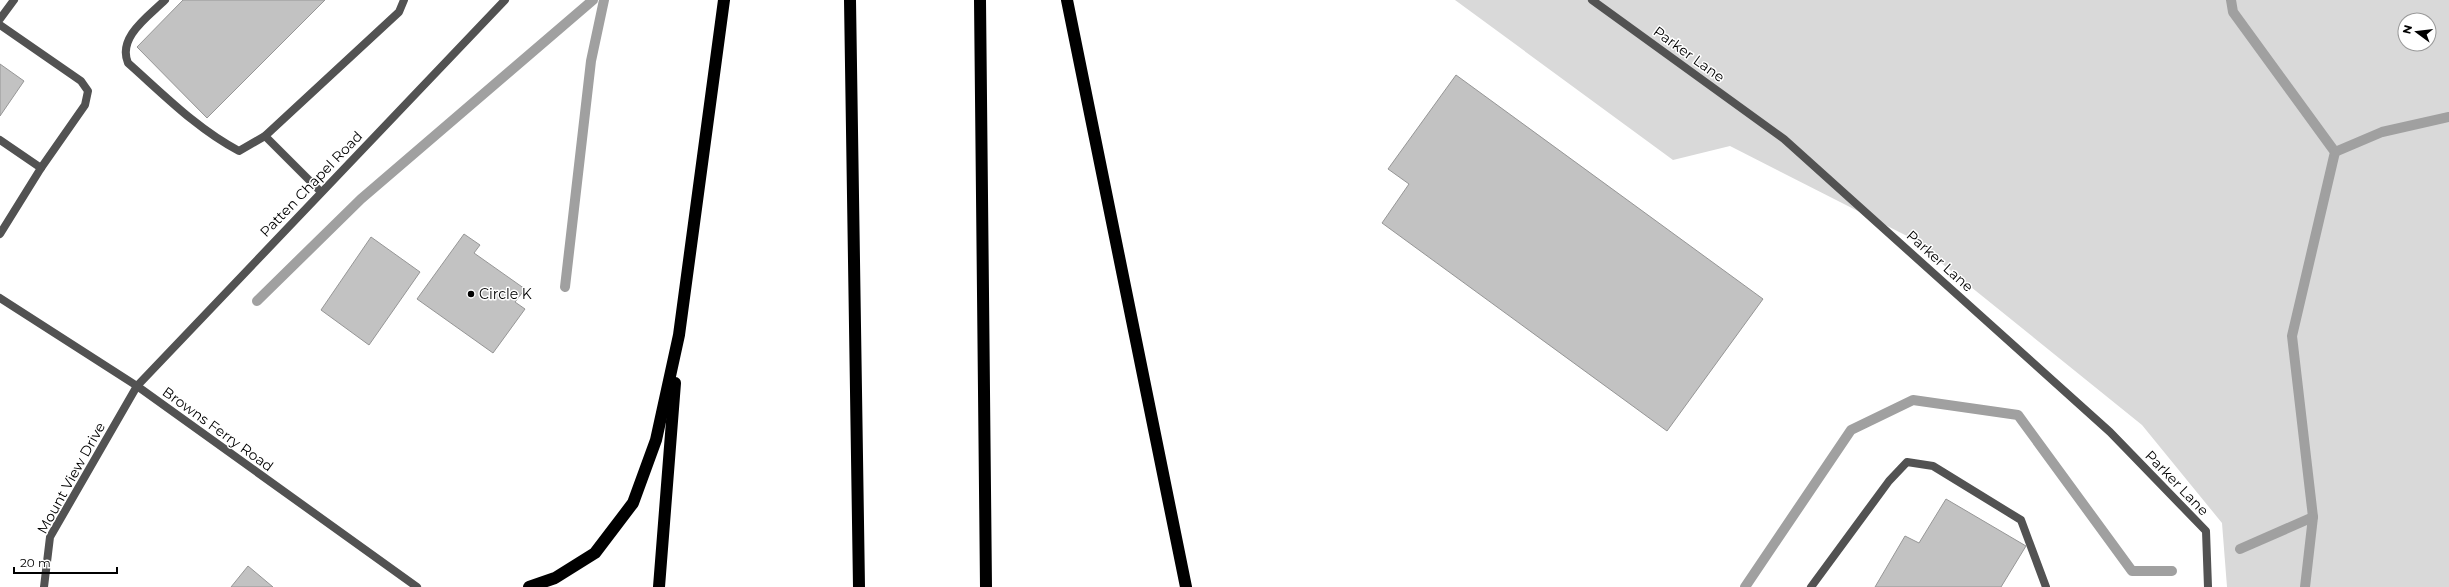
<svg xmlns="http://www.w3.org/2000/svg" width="2449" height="587" font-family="Montserrat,sans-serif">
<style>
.green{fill:#d9d9d9;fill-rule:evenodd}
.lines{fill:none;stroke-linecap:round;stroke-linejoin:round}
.stream{stroke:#a0a0a0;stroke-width:10}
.building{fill:#c2c2c2;stroke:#969696}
.service{stroke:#525252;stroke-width:8}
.minor{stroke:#525252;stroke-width:8}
.tertiary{stroke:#525252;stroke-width:8}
.motorway{stroke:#000;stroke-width:12}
.poi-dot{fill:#000;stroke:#fff;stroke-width:1.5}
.labels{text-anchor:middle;stroke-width:3;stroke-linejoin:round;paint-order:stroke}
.street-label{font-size:14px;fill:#000;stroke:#fff}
.poi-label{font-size:14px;fill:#000;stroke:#fff;text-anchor:start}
</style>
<rect width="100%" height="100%" fill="#fff"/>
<path class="green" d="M 1455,0 L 2449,0 L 2449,587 L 2227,587 L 2222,523 L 2142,425 L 1909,237 L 1730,146 L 1673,160 ZM 2405,20 L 2429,20 L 2429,44 L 2405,44 Z"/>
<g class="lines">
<g class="stream">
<path d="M 2231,0 L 2233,12 L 2335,152 L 2292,336 L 2313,517 L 2305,587"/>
<path d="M 2335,152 L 2382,132 L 2449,117"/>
<path d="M 565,287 L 591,61 L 604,0"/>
<path d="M 257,301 L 361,199 L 593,0"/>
<path d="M 2240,549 L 2313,517"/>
<path d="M 1745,587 L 1851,430 L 1913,400 L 2018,415 L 2132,571 L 2172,571"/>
</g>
</g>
<g class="building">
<path d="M 183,0 L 325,0 L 207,118 L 137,47 Z"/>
<path d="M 0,64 L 24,81 L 0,116 Z"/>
<path d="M 1456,75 L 1763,299 L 1667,431 L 1382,223 L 1409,184 L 1388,169 Z"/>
<path d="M 464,234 L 480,245 L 474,253 L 525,289 L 515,302 L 525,309 L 493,353 L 417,299 Z"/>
<path d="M 371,237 L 420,272 L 369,345 L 321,310 Z"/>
<path d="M 1946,499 L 2026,546 L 2001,587 L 1875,587 L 1905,536 L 1919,543 Z"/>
<path d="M 248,566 L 273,587 L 231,587 Z"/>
</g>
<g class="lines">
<g class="service">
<path d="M 165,0 C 149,16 117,37 128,63 C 163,94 197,129 239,151 L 265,136 L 399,12 L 404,0"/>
<path d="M 0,19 L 14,0"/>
<path d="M 0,25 L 81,81 L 88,91 L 85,105 L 41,168"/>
<path d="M 265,136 L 321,192"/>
<path d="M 0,140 L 41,168 L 0,234"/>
<path d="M 1811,587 L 1889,481 L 1907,462 L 1933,466 L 2021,520 L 2046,587"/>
</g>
<g class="minor">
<path d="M 1592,0 L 1784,139 L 2110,432 L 2206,531 L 2208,587"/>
<path d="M 44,587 L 50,537 L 137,386 L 505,0"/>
</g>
<path class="tertiary" d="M 0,298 L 137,386 L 417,587"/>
<g class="motorway">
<path d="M 850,0 L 859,587"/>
<path d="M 980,0 L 986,587"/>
<path d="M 1067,0 L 1186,587"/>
<path d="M 529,587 L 555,578 L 595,553 L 633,503 L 656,440 L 679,335 L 724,0"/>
<path d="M 659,587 L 675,383"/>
</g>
</g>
<circle class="poi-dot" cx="471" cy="294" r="4"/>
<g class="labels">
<g class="street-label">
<text transform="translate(1689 54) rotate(36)" y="5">Parker Lane</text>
<text transform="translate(311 184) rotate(-46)" y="5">Patten Chapel Road</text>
<text transform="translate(1940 261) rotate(42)" y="5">Parker Lane</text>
<text transform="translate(218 429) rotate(36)" y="5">Browns Ferry Road</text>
<text transform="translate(71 478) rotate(-61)" y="5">Mount View Drive</text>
<text transform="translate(2177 483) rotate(46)" y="5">Parker Lane</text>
</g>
<g class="poi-label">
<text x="479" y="299">Circle K</text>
</g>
</g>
<g transform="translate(2417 32) rotate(285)"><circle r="19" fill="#ffffff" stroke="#999999"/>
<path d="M0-3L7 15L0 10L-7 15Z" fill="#000000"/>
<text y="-6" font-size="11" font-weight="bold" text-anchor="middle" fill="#000000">N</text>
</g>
<path d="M14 567v6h103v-6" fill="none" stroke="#000000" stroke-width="2"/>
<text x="20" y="567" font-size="12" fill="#000000" stroke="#ffffff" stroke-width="3" paint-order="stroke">20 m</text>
</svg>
